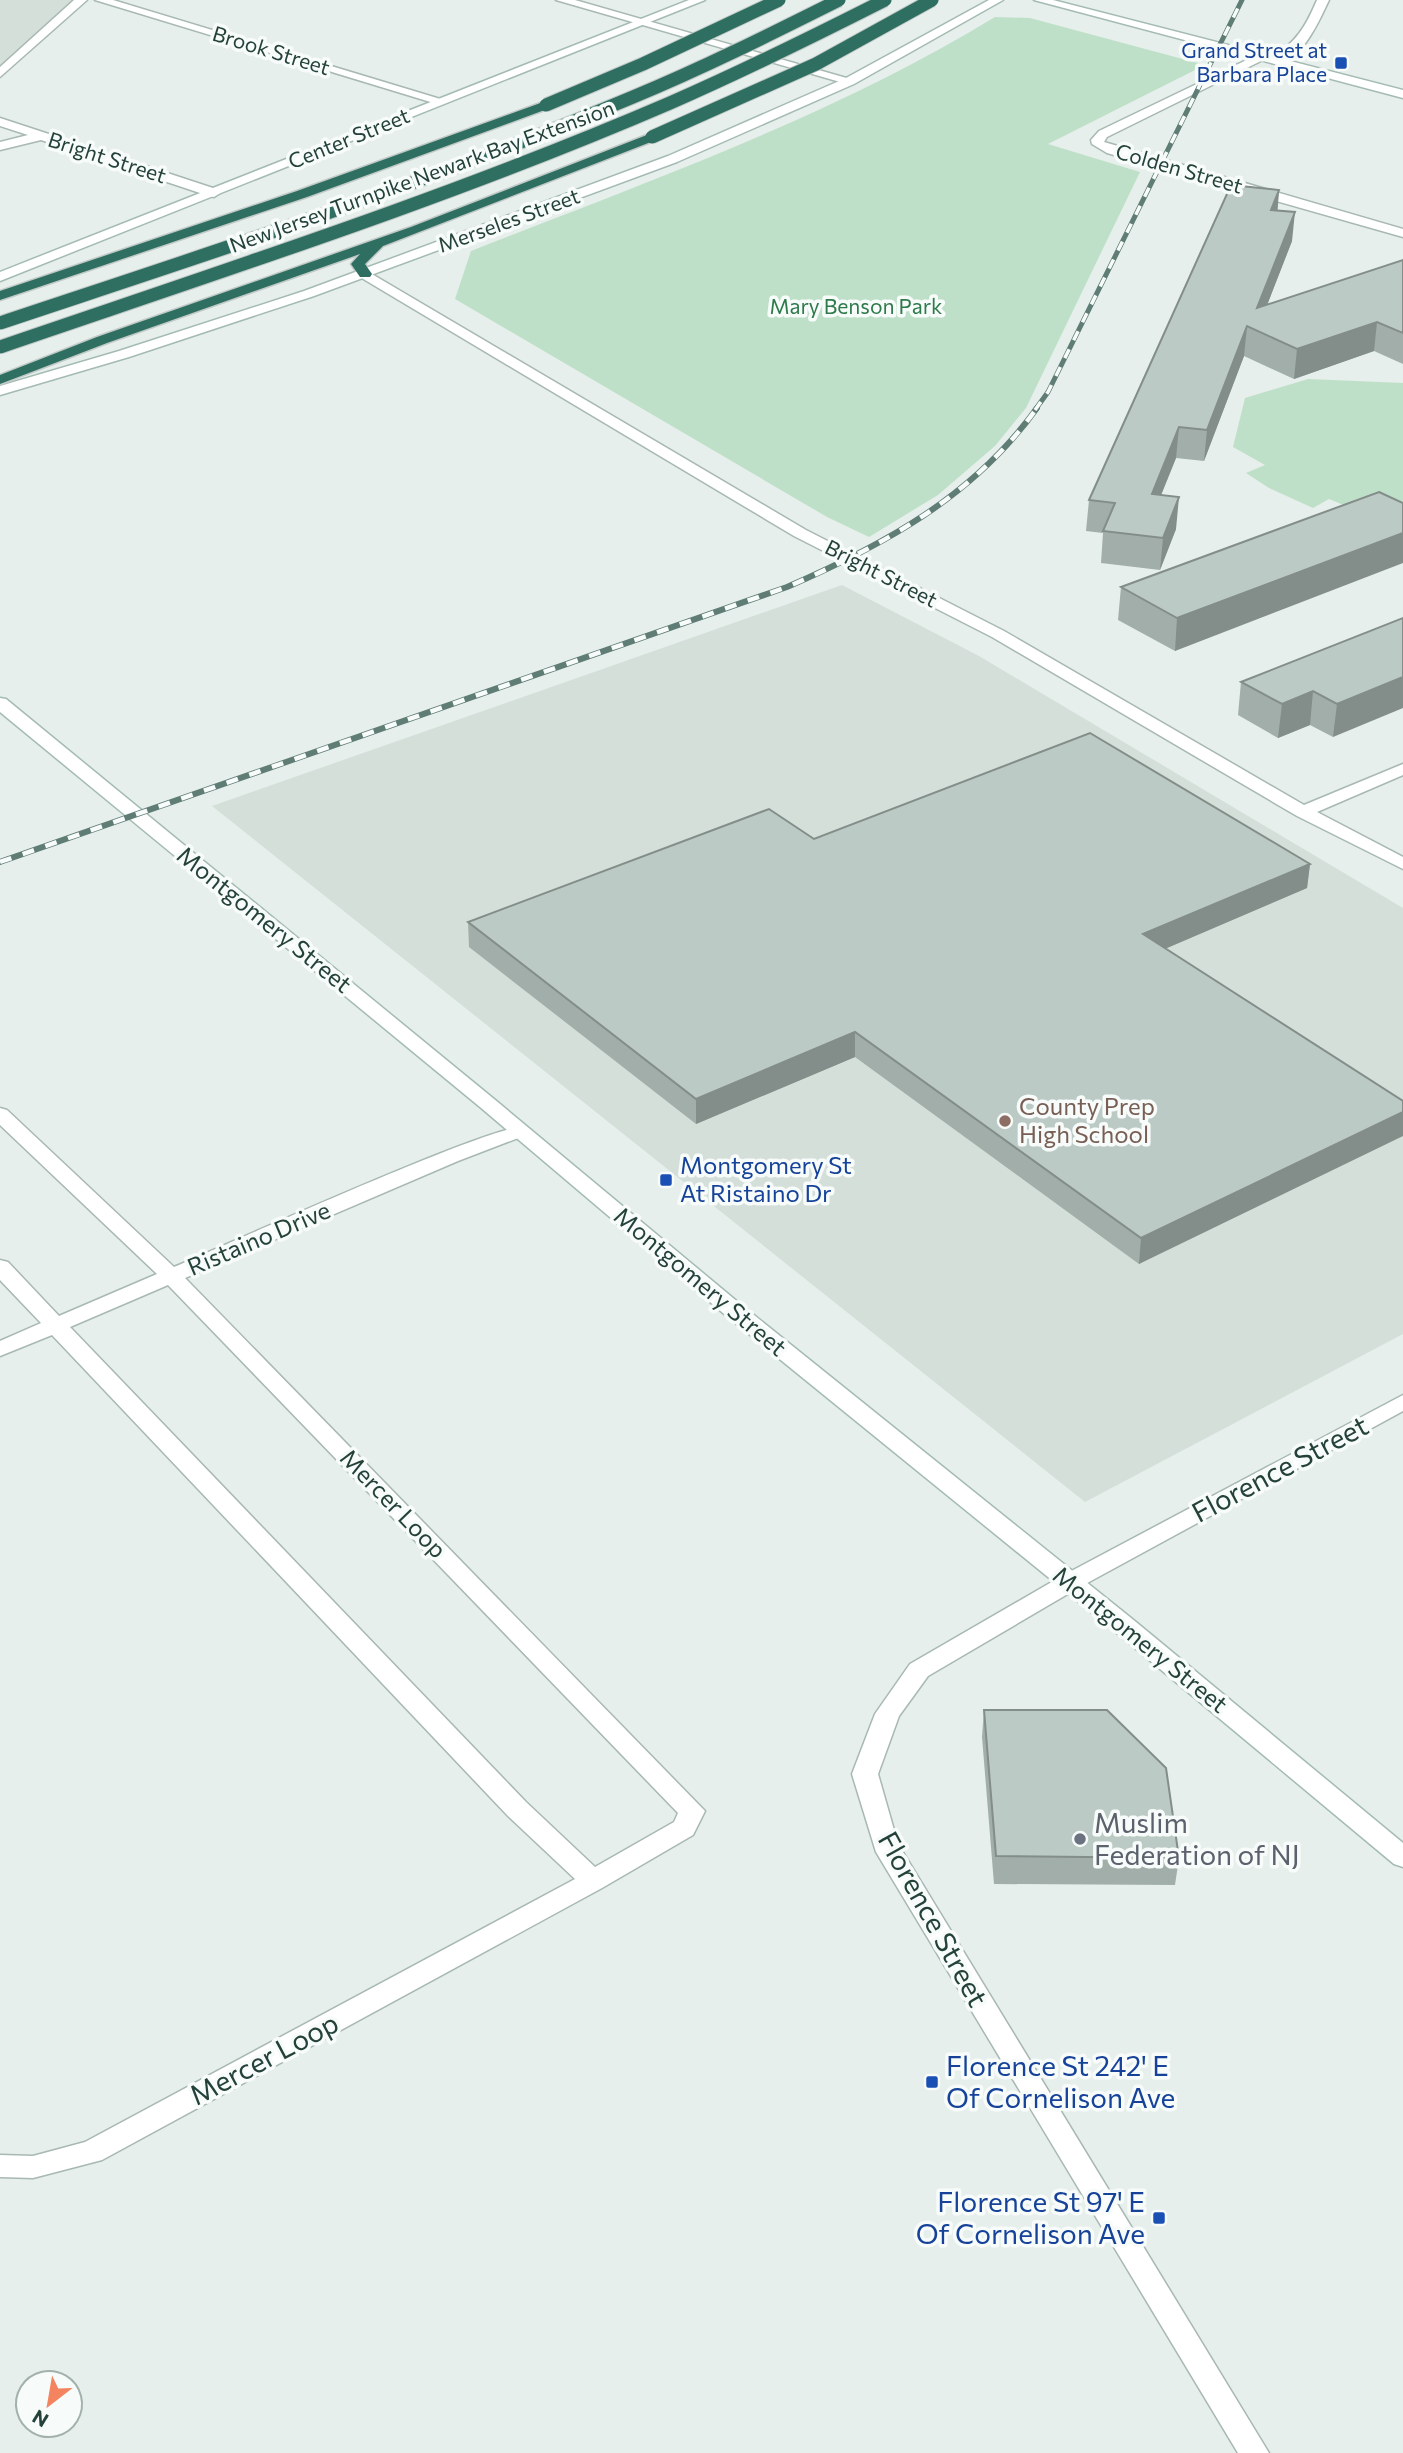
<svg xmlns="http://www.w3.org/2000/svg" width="1403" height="2453" font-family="Commissioner,sans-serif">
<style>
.built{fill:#d4dfda}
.green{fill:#bfe0c8}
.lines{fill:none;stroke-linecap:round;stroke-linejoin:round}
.minor-casing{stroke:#a8b8b2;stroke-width:3}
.secondary-casing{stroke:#a4bbb3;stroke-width:3}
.motorway-casing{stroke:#c2cac8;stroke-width:3}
.minor{fill:#fff;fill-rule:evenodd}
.secondary{fill:#fff;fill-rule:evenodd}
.motorway{fill:#2f6f62;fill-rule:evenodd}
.rail-far1-casing{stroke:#5f7d75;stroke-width:5}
.rail-casing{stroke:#5f7d75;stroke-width:6}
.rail-far1{stroke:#f7fbf9;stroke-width:3.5;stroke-dasharray:10;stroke-linecap:butt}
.rail{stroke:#f7fbf9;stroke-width:4.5;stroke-dasharray:12;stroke-linecap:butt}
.motorway-bridge-casing{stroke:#c2cac8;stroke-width:15;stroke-linecap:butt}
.motorway-bridge{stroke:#2f6f62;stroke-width:13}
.wall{fill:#a1aea9}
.shaded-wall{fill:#838d89}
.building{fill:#bbcac4;stroke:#838d89;stroke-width:2}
.transit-dot{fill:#1a4fb4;stroke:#f7fbf9;stroke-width:2.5}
.education-dot{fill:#8d6e63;stroke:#f7fbf9;stroke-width:2.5}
.worship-dot{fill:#6b7280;stroke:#f7fbf9;stroke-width:2.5}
.labels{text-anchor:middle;stroke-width:7;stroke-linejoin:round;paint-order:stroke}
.far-street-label{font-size:21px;fill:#24423a;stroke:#f7fbf9}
.far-transit-label{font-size:21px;fill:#164399;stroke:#f7fbf9;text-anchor:end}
.far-park-label{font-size:21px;fill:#2d7a4b;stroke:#f7fbf9}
.street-label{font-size:24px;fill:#24423a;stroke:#f7fbf9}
.education-label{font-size:24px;fill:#785e54;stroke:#f7fbf9;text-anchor:start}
.transit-label{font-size:24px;fill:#164399;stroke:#f7fbf9;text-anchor:start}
.near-street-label{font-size:28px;fill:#24423a;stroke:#f7fbf9}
.near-worship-label{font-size:28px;fill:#5b616d;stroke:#f7fbf9;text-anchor:start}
.near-transit-label{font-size:28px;fill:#164399;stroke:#f7fbf9;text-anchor:start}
</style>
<rect width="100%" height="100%" fill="#e6efeb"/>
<g class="built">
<path d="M 0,0 L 78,0 L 0,72 Z"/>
<path d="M 842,585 L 979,656 L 1403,908 L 1403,1334 L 1085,1502 L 212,806 Z"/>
</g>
<g class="green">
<path d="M 995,17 L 1030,18 L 1205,65 L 1048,144 L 1140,172 L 1026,408 L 995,446 L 938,495 L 869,537 L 827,517 L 455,299 L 471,251 C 649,181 831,117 995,17 Z"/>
<path d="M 1308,379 L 1403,383 L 1403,524 L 1383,521 L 1329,499 L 1313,508 L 1269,488 L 1246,473 L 1265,465 L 1233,447 L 1245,398 Z"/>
</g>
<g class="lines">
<g class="minor-casing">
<g id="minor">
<path d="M 74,0 L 87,0 L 0,77 L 0,67 Z"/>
<path d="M 95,0 L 113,0 L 447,101 L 437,104 Z"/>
<path d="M 556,0 L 575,0 L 857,81 L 847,84 Z"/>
<path d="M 1317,0 L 1329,0 C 1319,21 1300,66 1272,63 L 1272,57 C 1296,43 1306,26 1317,0 Z"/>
<path d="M 1259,54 L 1269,57 L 1107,137 L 1104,142 L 1403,229 L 1403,237 L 1107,153 L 1092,144 L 1091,140 L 1099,131 Z"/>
<path d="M 0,118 L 219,190 L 220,193 L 214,197 L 209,196 L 41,140 L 0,150 L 0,142 L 28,135 L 0,126 Z"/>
<path d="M 365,270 L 806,530 L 1004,631 L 1304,805 L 1403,764 L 1403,775 L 1317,812 L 1403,857 L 1403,869 L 1297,816 L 992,637 L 794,536 L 360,277 L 358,274 Z"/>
<path d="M 0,1108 L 7,1110 L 174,1267 C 220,1248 501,1120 526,1127 L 529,1131 L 526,1135 L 458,1161 L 185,1278 L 705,1811 L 693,1835 L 602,1888 L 102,2160 L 33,2178 L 0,2177 L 0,2155 L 33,2156 L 85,2142 L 575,1879 L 508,1816 L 52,1335 L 0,1356 L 0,1341 L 41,1323 L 0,1280 L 0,1260 L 8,1262 L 59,1316 L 157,1274 L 0,1125 ZM 168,1285 L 678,1813 L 674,1822 L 595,1867 L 526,1802 L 70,1327 Z"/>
<path d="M 1403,1395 L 1403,1411 L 1078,1588 L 928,1676 L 899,1716 L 878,1774 L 898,1844 L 1269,2453 L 1238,2453 L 876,1852 L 852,1774 L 875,1714 L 910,1664 L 1062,1576 Z"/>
</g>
</g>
<g class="secondary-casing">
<g id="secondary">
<path d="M 689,0 L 705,0 L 0,281 L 0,272 Z"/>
<path d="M 989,0 L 1003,0 L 854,84 L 677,162 L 314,296 L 129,357 L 0,395 L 0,386 L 119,351 L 304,291 L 668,156 L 846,78 Z"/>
<path d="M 1034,0 L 1053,0 L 1403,90 L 1403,98 Z"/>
<path d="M 0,698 L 6,699 L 494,1099 L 739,1303 L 1136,1622 L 1403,1843 L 1403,1867 L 1394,1864 L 1118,1634 L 723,1313 L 480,1107 L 0,712 Z"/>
</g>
</g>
<g class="motorway-casing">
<g id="motorway">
<path d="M 546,101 L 552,105 L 550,108 L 307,197 L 0,300 L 0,291 L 297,191 Z"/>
<path d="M 652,133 L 656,134 L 656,140 L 383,246 L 365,264 L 372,274 L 370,277 L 360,277 L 351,264 L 360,254 L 107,343 L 0,384 L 0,375 L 97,337 L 411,227 Z"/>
</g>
</g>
<use href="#minor" class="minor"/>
<use href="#secondary" class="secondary"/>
<use href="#motorway" class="motorway"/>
<g class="rail-far1-casing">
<path id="rail-far1" d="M 1035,410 L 1048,392 L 1242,0"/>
</g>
<g class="rail-casing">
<path id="rail" d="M 0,862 L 787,587 C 884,545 974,496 1037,408"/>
</g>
<use href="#rail-far1" class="rail-far1"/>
<use href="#rail" class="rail"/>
<g class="motorway-bridge-casing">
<g id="motorway-bridge">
<path d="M 546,105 L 643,64 L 779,0"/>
<path d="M 652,137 L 816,64 L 932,0"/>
<path d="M 0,323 C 213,252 426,184 633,97 C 703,68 771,34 839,0"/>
<path d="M 0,347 C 225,270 452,197 670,103 C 743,71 814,36 885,0"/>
</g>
</g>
<use href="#motorway-bridge" class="motorway-bridge"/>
</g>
<g class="wall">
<path d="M 1279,190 L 1277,210 L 1292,241 L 1267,305 L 1403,260 L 1403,364 L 1374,351 L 1294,379 L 1244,356 L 1204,461 L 1176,458 L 1161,495 L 1176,529 L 1160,570 L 1101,563 L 1103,533 L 1086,531 L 1089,500 Z"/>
<path d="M 1379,492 L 1175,651 L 1118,620 L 1121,587 Z"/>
<path d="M 1403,618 L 1333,737 L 1310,725 L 1278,738 L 1238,715 L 1241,682 Z"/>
<path d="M 814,839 L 1310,864 L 1307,888 L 1165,949 L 1403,1101 L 1139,1264 L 855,1057 L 696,1124 L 469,947 L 468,922 Z"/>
<path d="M 984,1710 L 1179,1858 L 1175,1885 L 994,1884 L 982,1737 Z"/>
</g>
<g class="shaded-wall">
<path d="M 1279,190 L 1277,218 L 1271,210 Z"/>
<path d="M 1295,212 L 1292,241 L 1257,331 L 1257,308 Z"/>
<path d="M 1377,322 L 1374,351 L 1294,379 L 1297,349 Z"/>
<path d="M 1247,326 L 1244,356 L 1204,461 L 1207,430 Z"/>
<path d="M 1179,427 L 1176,458 L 1149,525 L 1152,494 Z"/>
<path d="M 1179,497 L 1176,529 L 1160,570 L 1163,538 Z"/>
<path d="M 1403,533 L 1403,563 L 1175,651 L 1177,618 Z"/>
<path d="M 1403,677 L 1403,708 L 1333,737 L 1337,704 Z"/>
<path d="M 1313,691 L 1310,725 L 1278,738 L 1282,704 Z"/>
<path d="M 1310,864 L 1307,888 L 1141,959 L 1143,934 Z"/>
<path d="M 855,1032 L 855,1057 L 696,1124 L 696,1099 Z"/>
<path d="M 1403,1112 L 1403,1136 L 1139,1264 L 1141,1238 Z"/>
</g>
<g class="building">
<path d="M 1231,185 L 1279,190 L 1271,210 L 1295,212 L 1257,308 L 1403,260 L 1403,333 L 1377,322 L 1297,349 L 1247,326 L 1207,430 L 1179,427 L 1152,494 L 1179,497 L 1163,538 L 1103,531 L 1115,503 L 1089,500 Z"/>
<path d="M 1379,492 L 1403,503 L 1403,533 L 1177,618 L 1121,587 Z"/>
<path d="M 1403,618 L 1403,677 L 1337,704 L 1313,691 L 1282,704 L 1241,682 Z"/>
<path d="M 1090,733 L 1310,864 L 1143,934 L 1403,1101 L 1403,1112 L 1141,1238 L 855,1032 L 696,1099 L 468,922 L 769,809 L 814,839 Z"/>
<path d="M 984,1710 L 1107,1710 L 1166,1768 L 1179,1858 L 996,1856 Z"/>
</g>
<g class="transit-dot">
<rect x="1334" y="56" width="14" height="14" rx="3.5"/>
<rect x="659" y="1173" width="14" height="14" rx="3.5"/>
<rect x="925" y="2075" width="14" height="14" rx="3.5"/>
<rect x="1152" y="2211" width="14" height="14" rx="3.5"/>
</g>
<circle class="education-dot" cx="1005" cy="1121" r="7"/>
<circle class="worship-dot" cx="1080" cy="1839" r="7"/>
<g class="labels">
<g class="far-street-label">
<text transform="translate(271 51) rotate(17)" y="7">Brook Street</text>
<text transform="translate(349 139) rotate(-22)" y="7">Center Street</text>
<text transform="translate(107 158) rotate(18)" y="7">Bright Street</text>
<text transform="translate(1179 169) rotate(16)" y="7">Colden Street</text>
<text transform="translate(422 177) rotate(-20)" y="7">New Jersey Turnpike Newark Bay Extension</text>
<text transform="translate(509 221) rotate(-20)" y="7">Merseles Street</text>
<text transform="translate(881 574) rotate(27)" y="7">Bright Street</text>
</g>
<g class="far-transit-label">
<text x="1327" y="58">Grand Street at<tspan x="1327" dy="24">Barbara Place</tspan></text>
</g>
<g class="far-park-label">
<text x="856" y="314">Mary Benson Park</text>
</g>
<g class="street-label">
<text transform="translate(264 920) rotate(39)" y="8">Montgomery Street</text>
<text transform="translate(259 1239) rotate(-23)" y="8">Ristaino Drive</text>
<text transform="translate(700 1282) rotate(40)" y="8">Montgomery Street</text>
<text transform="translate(393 1504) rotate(46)" y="8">Mercer Loop</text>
<text transform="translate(1140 1640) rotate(39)" y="8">Montgomery Street</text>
</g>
<g class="education-label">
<text x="1019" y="1115">County Prep<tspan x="1019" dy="28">High School</tspan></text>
</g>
<g class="transit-label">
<text x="680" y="1174">Montgomery St<tspan x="680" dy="28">At Ristaino Dr</tspan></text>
</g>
<g class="near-street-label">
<text transform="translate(1280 1469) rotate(-28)" y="10">Florence Street</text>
<text transform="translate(933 1919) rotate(61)" y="10">Florence Street</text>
<text transform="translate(264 2059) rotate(-28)" y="10">Mercer Loop</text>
</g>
<g class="near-worship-label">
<text x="1094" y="1833">Muslim<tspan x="1094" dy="32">Federation of NJ</tspan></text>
</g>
<g class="near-transit-label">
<text x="946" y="2076">Florence St 242' E<tspan x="946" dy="32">Of Cornelison Ave</tspan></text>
<text x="1145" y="2212" text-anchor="end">Florence St 97' E<tspan x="1145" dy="32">Of Cornelison Ave</tspan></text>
</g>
</g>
<g transform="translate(49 2404) rotate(211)"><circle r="33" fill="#f7fbf9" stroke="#a3b1ad" stroke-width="2"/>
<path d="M0-5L12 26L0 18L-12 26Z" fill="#f4845f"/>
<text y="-10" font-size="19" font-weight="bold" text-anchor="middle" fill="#24423a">N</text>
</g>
</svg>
